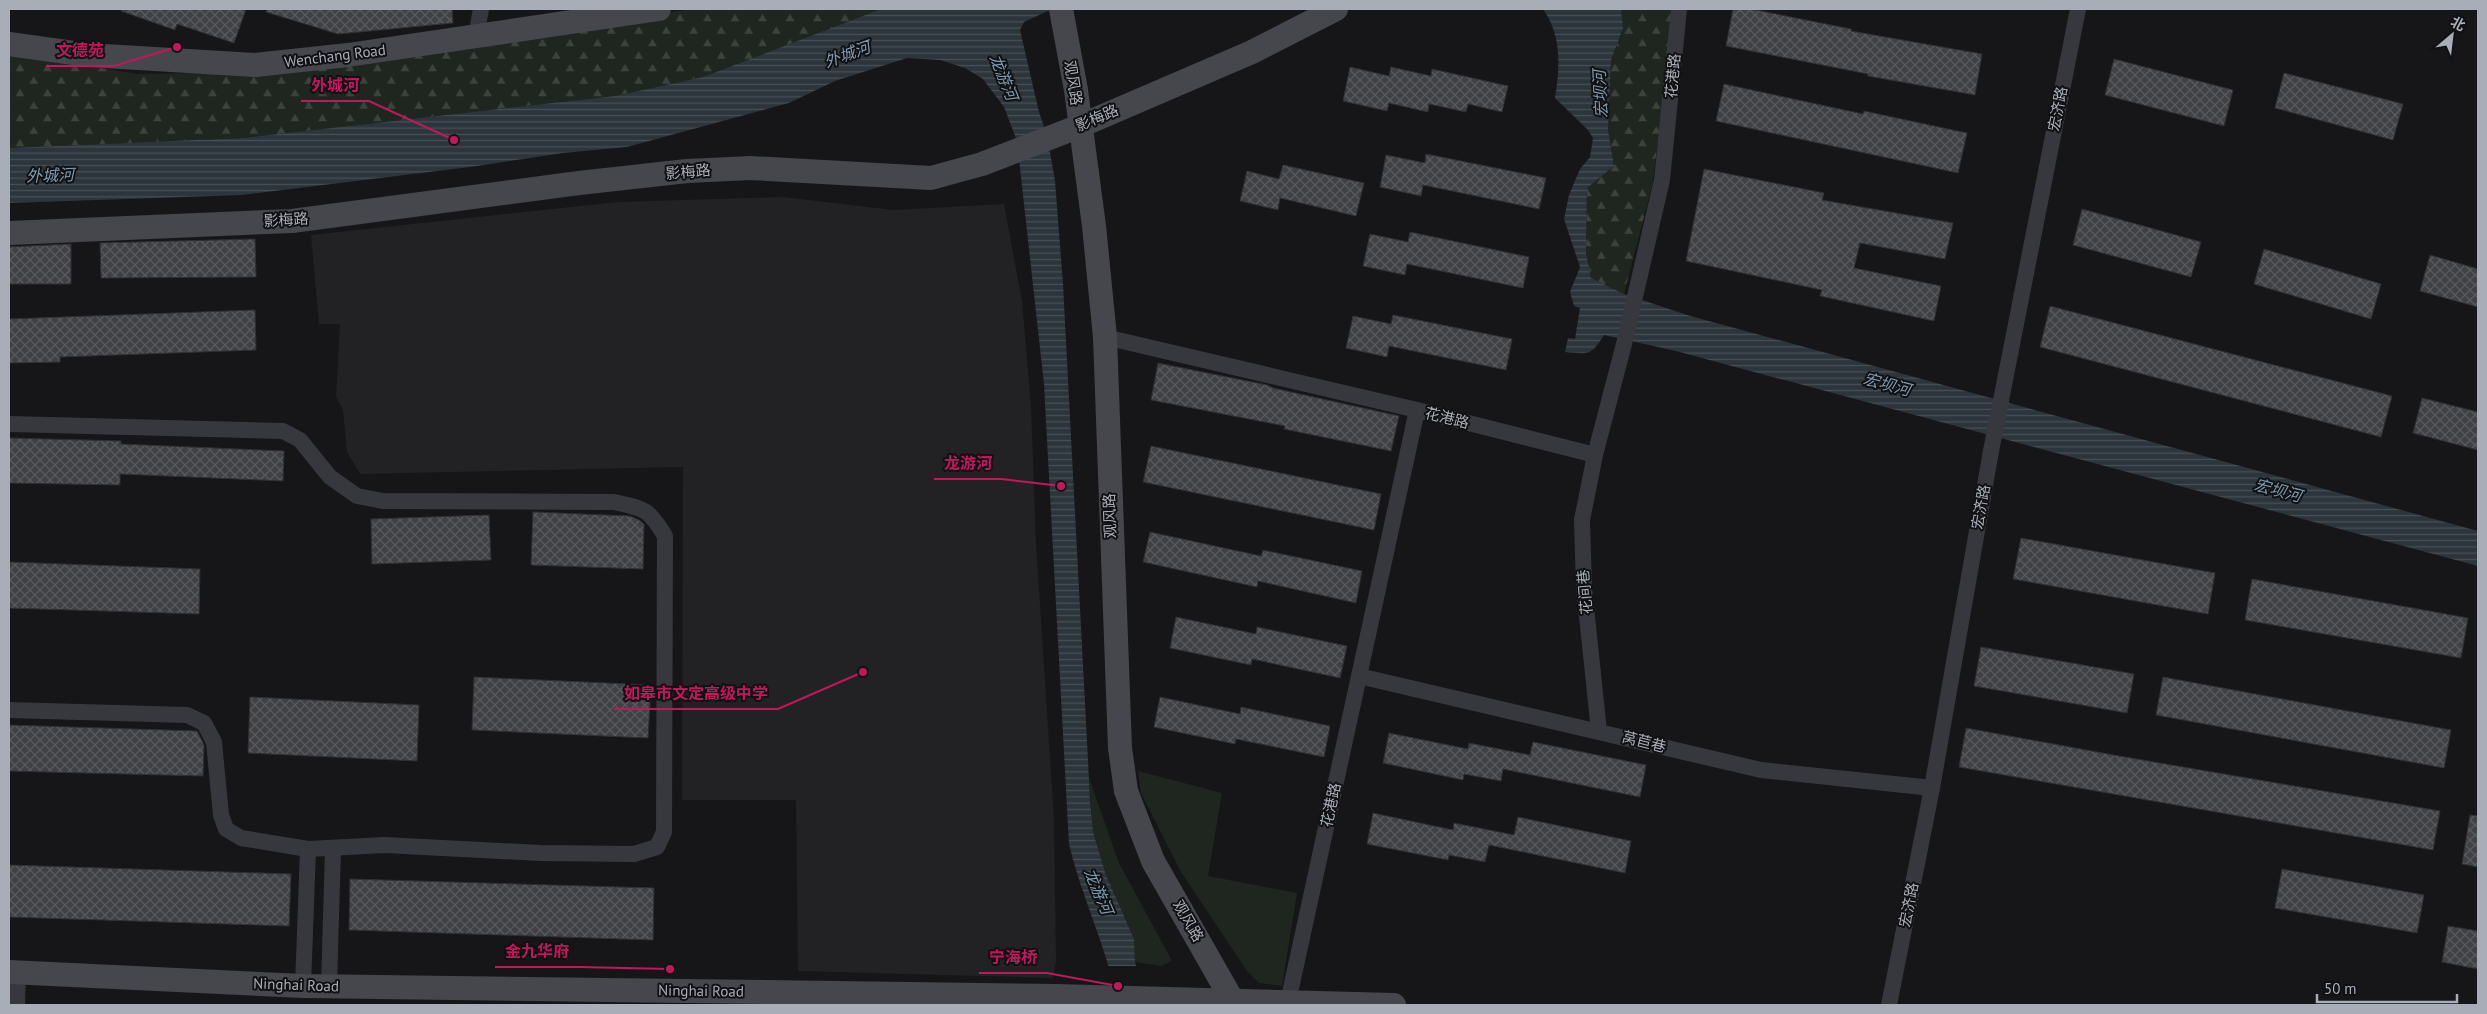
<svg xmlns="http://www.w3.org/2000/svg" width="2487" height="1014" font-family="'PT Sans','Noto Sans SC',sans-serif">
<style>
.built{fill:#222225}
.forest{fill:url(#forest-firs)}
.park{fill:#1e261f}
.water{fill:url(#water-rules)}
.pier{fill:#161618}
.building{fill:url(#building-cross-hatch);stroke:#303034}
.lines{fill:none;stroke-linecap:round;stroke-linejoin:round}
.street{stroke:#37383d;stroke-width:16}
.secondary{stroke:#45474d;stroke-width:24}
.labels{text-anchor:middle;stroke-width:4;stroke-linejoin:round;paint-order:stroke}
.street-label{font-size:15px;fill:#a8adb8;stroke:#111113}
.water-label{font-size:16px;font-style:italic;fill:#7f9bb3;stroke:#111113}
.leader{fill:none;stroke:#c2185b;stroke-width:2}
.callout-dot{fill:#c2185b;stroke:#111113;stroke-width:2}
.callout-label{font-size:16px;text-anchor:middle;font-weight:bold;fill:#c2185b;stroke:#111113;stroke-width:4;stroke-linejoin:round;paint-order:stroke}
</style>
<defs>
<pattern id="forest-firs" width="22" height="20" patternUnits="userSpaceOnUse" patternTransform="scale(1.25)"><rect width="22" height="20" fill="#1e261f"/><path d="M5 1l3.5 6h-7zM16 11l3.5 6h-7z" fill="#3c433d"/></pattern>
<pattern id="water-rules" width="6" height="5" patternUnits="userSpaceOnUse" patternTransform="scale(1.25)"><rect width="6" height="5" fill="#2c353c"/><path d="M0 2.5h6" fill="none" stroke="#485056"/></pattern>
<pattern id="building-cross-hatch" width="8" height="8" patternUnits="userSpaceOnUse" patternTransform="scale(1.25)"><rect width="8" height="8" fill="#404145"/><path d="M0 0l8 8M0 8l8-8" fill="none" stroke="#595a5e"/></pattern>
</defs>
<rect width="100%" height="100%" fill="#161618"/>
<path class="built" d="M 783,197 L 893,210 L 1004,204 L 1022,301 L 1031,405 L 1036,544 L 1054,819 L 1056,962 L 1053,978 L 798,971 L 796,800 L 682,800 L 683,467 L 360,474 L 347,452 L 343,410 L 336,397 L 340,324 L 319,324 L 311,235 L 618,202 Z"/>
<g class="forest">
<path d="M 691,9 L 881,9 L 703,77 L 615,96 L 243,138 L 9,148 L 9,53 L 137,74 L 271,72 L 543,33 Z"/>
<path d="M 1621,9 L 1675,9 L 1652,186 L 1624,294 L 1591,278 L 1586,253 L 1587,188 L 1614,166 L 1608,130 L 1611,60 L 1623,28 Z"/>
</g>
<g class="park">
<path d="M 1138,771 L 1222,793 L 1208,876 L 1297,893 L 1282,986 L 1259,983 L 1247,971 L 1181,872 L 1141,793 Z"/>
<path d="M 1089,778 L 1119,863 L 1172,961 L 1161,966 L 1135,962 L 1134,939 L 1106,875 L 1093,832 Z"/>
</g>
<g class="water">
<path d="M 881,9 L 1052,9 L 1024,22 L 1020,30 L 1039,112 L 1047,135 L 1055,181 L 1063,284 L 1090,799 L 1093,832 L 1106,875 L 1134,939 L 1135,962 L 1142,986 L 1109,968 C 1097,926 1079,887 1069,844 L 1044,384 L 1017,141 L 1004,107 L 983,79 L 965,68 L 940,60 L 907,58 L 835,81 L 789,103 L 627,147 L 563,153 L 470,167 L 242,195 L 9,203 L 9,148 L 243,138 L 615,96 L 703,77 Z"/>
<path d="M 1543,9 L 1621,9 L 1623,28 L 1611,60 L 1608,130 L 1614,166 L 1587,188 L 1586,253 L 1591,278 L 1624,294 L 1687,315 L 2478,531 L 2478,566 L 1676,351 L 1604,335 C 1591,356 1589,354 1565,352 L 1568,338 L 1575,339 L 1580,308 L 1574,306 L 1570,292 L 1580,267 L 1564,219 L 1569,195 L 1580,169 L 1590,157 L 1593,138 L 1588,130 L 1555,98 C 1560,67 1562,36 1543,9 Z"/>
</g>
<path class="pier" d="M 1105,966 L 1139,966 L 1152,1005 L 1117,996 Z"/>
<g class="building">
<path d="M 122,9 L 246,9 L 234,43 L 177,24 L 175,30 L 121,11 Z"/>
<path d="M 267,9 L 452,9 L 453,23 L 338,34 L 266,12 Z"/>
<path d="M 1733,9 L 1751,9 L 1851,29 L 1851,31 L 1982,54 L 1975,95 L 1868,76 L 1868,74 L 1726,46 Z"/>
<path d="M 2114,59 L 2233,90 L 2224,126 L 2105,95 Z"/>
<path d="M 1350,67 L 1389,76 L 1391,67 L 1431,76 L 1432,69 L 1508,86 L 1502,112 L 1468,104 L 1466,112 L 1429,104 L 1428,112 L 1389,103 L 1387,111 L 1343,101 Z"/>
<path d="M 2284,73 L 2403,104 L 2393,140 L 2275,108 Z"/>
<path d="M 1724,84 L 1863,114 L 1864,111 L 1967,133 L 1958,173 L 1716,121 Z"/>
<path d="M 1426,154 L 1546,178 L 1539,209 L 1423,185 L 1421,196 L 1380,187 L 1386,155 L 1425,163 Z"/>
<path d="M 1283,165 L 1364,183 L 1356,216 L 1280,198 L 1278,210 L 1240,201 L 1247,171 L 1279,179 Z"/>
<path d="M 1704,169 L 1824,193 L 1822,200 L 1953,223 L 1945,259 L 1860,243 L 1854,268 L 1941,286 L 1934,321 L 1820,296 L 1822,290 L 1686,261 Z"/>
<path d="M 2082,209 L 2201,242 L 2191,277 L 2073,245 Z"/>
<path d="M 1410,232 L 1529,257 L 1523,288 L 1407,264 L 1405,275 L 1363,266 L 1370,234 L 1408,242 Z"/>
<path d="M 255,239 L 256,277 L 101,278 L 100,243 Z"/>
<path d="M 71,244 L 71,284 L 9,284 L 9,247 Z"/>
<path d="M 2264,249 L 2381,284 L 2371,319 L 2254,284 Z"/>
<path d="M 2430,255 L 2478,269 L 2478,307 L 2420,291 Z"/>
<path d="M 2050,306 L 2392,396 L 2381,437 L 2040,347 Z"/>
<path d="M 255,310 L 256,350 L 60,357 L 60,362 L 9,363 L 9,319 Z"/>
<path d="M 1393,315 L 1512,339 L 1506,370 L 1389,346 L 1387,357 L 1346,348 L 1353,316 L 1391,324 Z"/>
<path d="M 1158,363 L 1267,385 L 1273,388 L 1399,416 L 1391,451 L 1284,429 L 1285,426 L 1151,400 Z"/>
<path d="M 2422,398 L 2478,412 L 2478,450 L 2413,433 Z"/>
<path d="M 9,438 L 121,441 L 121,444 L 284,451 L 283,481 L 120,474 L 120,485 L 9,483 Z"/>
<path d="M 1151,446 L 1381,494 L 1374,530 L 1143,482 Z"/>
<path d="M 533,512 L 630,516 L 639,520 L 644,524 L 643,569 L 531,565 Z"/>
<path d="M 489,515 L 491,560 L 372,564 L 371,519 Z"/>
<path d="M 1150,532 L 1261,556 L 1263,550 L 1362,571 L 1356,603 L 1258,581 L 1257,587 L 1143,562 Z"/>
<path d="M 2021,538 L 2215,573 L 2208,614 L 2013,579 Z"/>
<path d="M 9,562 L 200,569 L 199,614 L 9,608 Z"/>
<path d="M 2252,579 L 2468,618 L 2461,658 L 2245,620 Z"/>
<path d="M 1176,617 L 1256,634 L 1257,627 L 1347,646 L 1340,678 L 1252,659 L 1251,665 L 1170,648 Z"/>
<path d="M 1981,647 L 2134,674 L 2127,713 L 1974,686 Z"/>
<path d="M 474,677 L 651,685 L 648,738 L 472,730 Z"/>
<path d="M 2163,677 L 2451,730 L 2444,768 L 2156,715 Z"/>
<path d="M 250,697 L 419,705 L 417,761 L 248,753 Z"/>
<path d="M 1160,697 L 1240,714 L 1241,707 L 1330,726 L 1324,757 L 1236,739 L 1235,744 L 1154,727 Z"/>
<path d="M 9,725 L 197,731 L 204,745 L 203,776 L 9,771 Z"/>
<path d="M 1966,728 L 2119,756 L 2440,811 L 2433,850 L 1959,767 Z"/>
<path d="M 1389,733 L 1468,749 L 1469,743 L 1530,755 L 1533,742 L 1646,765 L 1640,797 L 1503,769 L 1501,781 L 1464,774 L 1463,780 L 1383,763 Z"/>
<path d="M 1373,813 L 1453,830 L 1454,823 L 1514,835 L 1518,817 L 1631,841 L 1625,873 L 1489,845 L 1485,862 L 1449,855 L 1448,860 L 1367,844 Z"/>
<path d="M 2470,815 L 2478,816 L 2478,867 L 2462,864 Z"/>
<path d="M 9,865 L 291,874 L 289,926 L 9,917 Z"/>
<path d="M 2282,869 L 2424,895 L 2417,933 L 2275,908 Z"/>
<path d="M 350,879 L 654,888 L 653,940 L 349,930 Z"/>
<path d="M 2448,926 L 2478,931 L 2478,969 L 2442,962 Z"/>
</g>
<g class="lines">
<g class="street">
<path d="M 476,36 L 481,9"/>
<path d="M 1105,337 L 1417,410"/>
<path d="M 9,424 L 283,431 L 300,440 L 330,477 L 357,496 L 383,501 L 614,502 C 645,509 648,508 665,536 L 664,832 L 657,847 L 634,854 L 540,853 L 385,845 L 308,849 L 241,838 L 226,829 L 221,815 L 214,742 L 204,723 L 187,715 L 9,710"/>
<path d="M 1595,455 L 1582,520 L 1584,588 L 1599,731"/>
<path d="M 1359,676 L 1761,770 L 1932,788"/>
<path d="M 303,986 L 308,849"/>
<path d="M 329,986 L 333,849"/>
<path d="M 1288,1002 L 1417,410 L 1595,455 L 1624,344 L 1662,180 L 1679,9"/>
<path d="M 17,1005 L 18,972"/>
<path d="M 1889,1005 L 1932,788 L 1991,451 L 2078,9"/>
</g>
<g class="secondary">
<path d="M 1061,9 L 1076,90 L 1094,226 L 1105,337 L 1120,748 L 1126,791 L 1153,861 L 1235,1005"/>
<path d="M 9,44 L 88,55 L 255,65 L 348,55 L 659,9"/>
<path d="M 9,233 L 292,221 L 579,183 L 687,171 L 751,168 L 931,178 L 982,164 L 1080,126 L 1252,52 L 1336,9"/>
<path d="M 9,972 L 303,986 L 1056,996 L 1394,1005"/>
</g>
</g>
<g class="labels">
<g class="street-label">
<text transform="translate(335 56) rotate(-7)" y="5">Wenchang Road</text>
<text transform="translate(1673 76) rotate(-85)" y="5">花港路</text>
<text transform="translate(1073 83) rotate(81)" y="5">观风路</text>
<text transform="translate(2058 109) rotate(-79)" y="5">宏济路</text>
<text transform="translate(1097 118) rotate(-23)" y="5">影梅路</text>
<text transform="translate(688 172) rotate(-5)" y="5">影梅路</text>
<text transform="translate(286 220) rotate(-4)" y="5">影梅路</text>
<text transform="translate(1447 418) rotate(14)" y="5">花港路</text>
<text transform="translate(1981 507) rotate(-80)" y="5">宏济路</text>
<text transform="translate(1110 516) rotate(-92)" y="5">观风路</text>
<text transform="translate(1585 592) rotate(-95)" y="5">花间巷</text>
<text transform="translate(1644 742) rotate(14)" y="5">莴苣巷</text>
<text transform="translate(1331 805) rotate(-78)" y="5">花港路</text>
<text transform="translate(1909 905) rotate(-79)" y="5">宏济路</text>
<text transform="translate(1188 921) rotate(60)" y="5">观风路</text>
<text transform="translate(296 985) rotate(2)" y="5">Ninghai Road</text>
<text transform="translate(701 991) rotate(1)" y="5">Ninghai Road</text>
</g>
<g class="water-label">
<text transform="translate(847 54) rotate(-20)" y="6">外城河</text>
<text transform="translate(1004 77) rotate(68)" y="6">龙游河</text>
<text transform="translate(1600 94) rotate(-93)" y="6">宏坝河</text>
<text transform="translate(50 175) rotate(-2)" y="6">外城河</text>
<text transform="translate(1887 384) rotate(15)" y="6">宏坝河</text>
<text transform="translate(2278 490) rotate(15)" y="6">宏坝河</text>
<text transform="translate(1099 891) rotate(67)" y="6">龙游河</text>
</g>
</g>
<path class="leader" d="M177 47L114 66H46M454 140L369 101H301M1061 486L1002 479H934M863 672L778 709H614M670 969L579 967H495M1118 986L1047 973H979"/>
<g class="callout-dot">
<circle cx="177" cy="47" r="5"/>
<circle cx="454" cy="140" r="5"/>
<circle cx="1061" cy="486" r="5"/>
<circle cx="863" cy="672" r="5"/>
<circle cx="670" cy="969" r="5"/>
<circle cx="1118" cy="986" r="5"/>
</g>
<g class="callout-label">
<text x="80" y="56">文德苑</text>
<text x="335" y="91">外城河</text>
<text x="968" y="469">龙游河</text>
<text x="696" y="699">如皋市文定高级中学</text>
<text x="537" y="957">金九华府</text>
<text x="1013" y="963">宁海桥</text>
</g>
<rect width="2487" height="1014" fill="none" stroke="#a8adb8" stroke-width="20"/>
<g transform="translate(2452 35) rotate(28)" stroke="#111113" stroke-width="4" paint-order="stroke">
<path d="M0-4L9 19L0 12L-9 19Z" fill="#a8adb8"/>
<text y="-8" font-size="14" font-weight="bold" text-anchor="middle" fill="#a8adb8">北</text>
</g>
<path d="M2317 994v8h140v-8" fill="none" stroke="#a8adb8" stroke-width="2.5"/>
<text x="2324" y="994" font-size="15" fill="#a8adb8" stroke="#111113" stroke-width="4" paint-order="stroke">50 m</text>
</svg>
